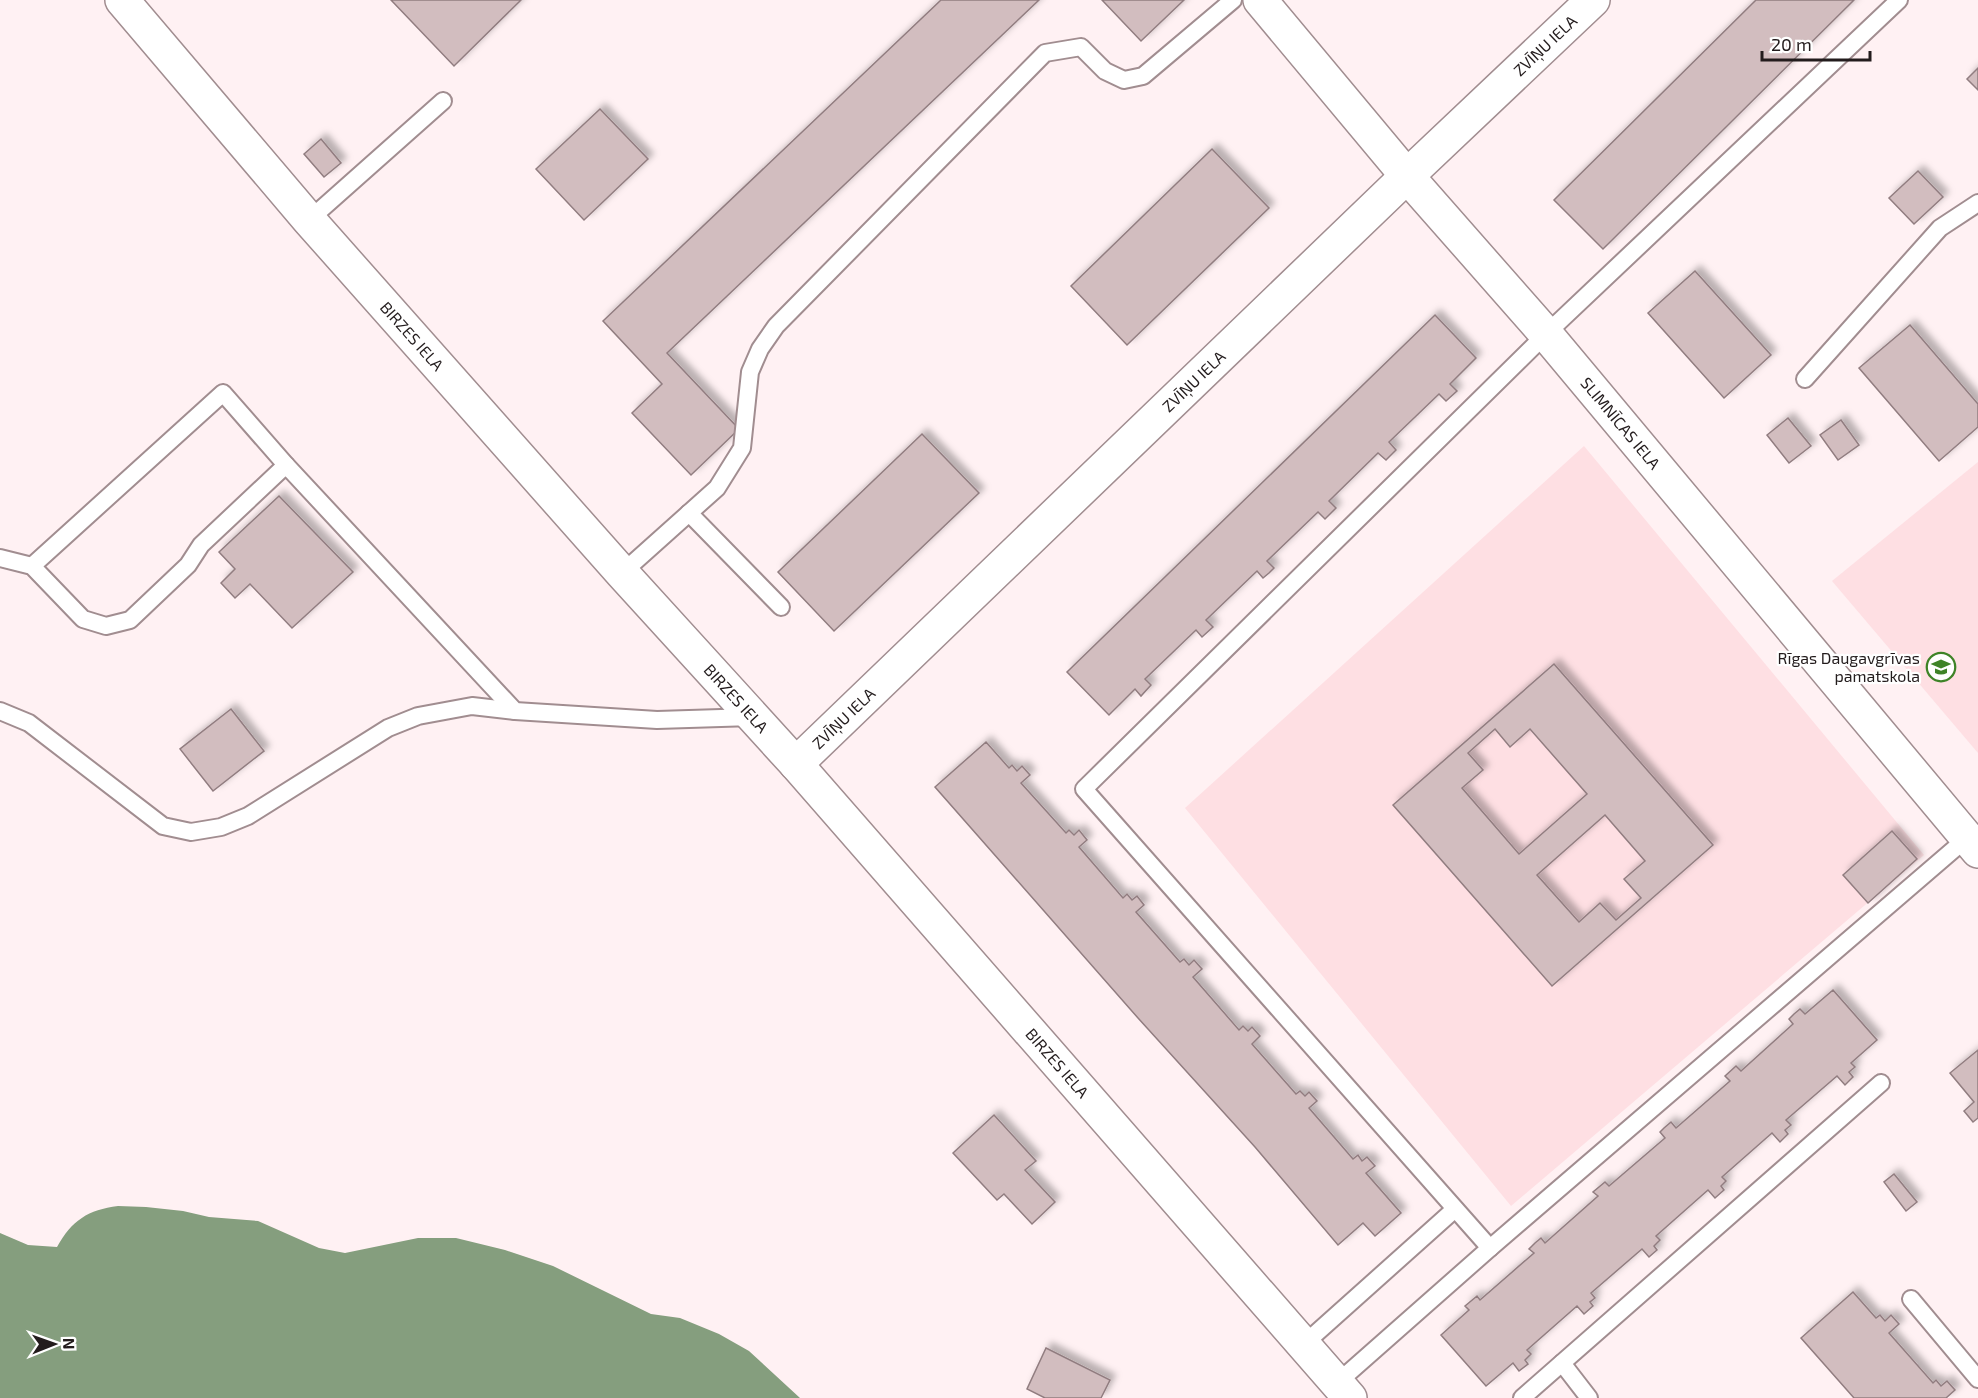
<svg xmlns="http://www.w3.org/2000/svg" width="1978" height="1398" font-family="'Exo 2',sans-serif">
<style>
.built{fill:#fedfe3}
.water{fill:#859e7e}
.building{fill:#d2bdbf;stroke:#917d80;stroke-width:1.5;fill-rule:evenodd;filter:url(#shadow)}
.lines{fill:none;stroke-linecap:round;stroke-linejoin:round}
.lane-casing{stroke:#a18d90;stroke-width:20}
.street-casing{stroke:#a18d90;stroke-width:36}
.lane{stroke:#fff;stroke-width:16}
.street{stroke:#fff;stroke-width:33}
.labels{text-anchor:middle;stroke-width:4.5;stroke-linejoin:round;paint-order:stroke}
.street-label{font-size:16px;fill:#231c1d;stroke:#fff}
.poi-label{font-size:16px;fill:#231c1d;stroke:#fff;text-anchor:end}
</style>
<defs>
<filter id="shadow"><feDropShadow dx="5.5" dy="-5.5" stdDeviation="3" flood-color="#0004"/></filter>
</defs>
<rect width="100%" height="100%" fill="#fff1f3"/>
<g class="built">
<path d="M 1584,446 L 1924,855 L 1511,1206 L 1185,808 Z"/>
<path d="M 1978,462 L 1978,753 L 1832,581 Z"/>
</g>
<path class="water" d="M 118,1206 L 146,1207 L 183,1211 L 209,1217 L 258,1221 L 319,1248 L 345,1253 L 418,1238 L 456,1238 L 505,1250 L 553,1266 L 651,1314 L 680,1318 L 719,1334 L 749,1351 L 800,1398 L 0,1398 L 0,1233 L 28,1245 L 57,1247 C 72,1220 88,1210 118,1206 Z"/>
<g class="building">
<path d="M 391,0 L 521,0 L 454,66 Z"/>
<path d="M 941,0 L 1039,0 L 667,353 L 739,429 L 691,475 L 632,413 L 662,384 L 603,321 Z"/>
<path d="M 1102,0 L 1184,0 L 1141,41 Z"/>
<path d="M 1756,0 L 1854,0 L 1603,249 L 1554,200 Z"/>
<path d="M 1978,68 L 1978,90 L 1967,79 Z"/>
<path d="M 600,109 L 648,159 L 584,220 L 536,169 Z"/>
<path d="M 321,139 L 341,163 L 324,177 L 304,154 Z"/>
<path d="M 1212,149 L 1269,208 L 1127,345 L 1071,286 Z"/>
<path d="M 1918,171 L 1943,197 L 1914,224 L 1889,198 Z"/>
<path d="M 1695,271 L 1771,355 L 1724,398 L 1648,313 Z"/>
<path d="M 1435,315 L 1476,358 L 1450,384 L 1457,391 L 1446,401 L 1439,394 L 1389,442 L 1396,450 L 1386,460 L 1378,453 L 1329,501 L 1336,508 L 1325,519 L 1318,512 L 1267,561 L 1274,568 L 1269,573 L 1263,578 L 1257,571 L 1206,620 L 1213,627 L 1202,637 L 1196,630 L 1145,679 L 1151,685 L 1141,696 L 1135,689 L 1109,715 L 1067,672 Z"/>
<path d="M 1910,325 L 1978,404 L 1978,427 L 1939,461 L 1859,368 Z"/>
<path d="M 1788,418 L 1811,446 L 1789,463 L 1767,435 Z"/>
<path d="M 1841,420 L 1859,445 L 1838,460 L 1820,435 Z"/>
<path d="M 922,434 L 979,493 L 834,631 L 778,572 Z"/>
<path d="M 279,496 L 353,572 L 292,628 L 250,584 L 235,598 L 221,583 L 235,569 L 219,552 Z"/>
<path d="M 1554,664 L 1713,845 L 1552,986 L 1393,805 ZM 1495,729 L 1510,747 L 1530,729 L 1587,794 L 1519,854 L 1462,788 L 1483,770 L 1468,753 ZM 1605,815 L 1645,861 L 1624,879 L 1641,898 L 1616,920 L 1600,903 L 1579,922 L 1537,875 Z"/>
<path d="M 231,709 L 264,751 L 213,791 L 180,749 Z"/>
<path d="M 986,742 L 1009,768 L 1012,765 L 1017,771 L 1022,766 L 1030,775 L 1021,783 L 1066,833 L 1069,830 L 1074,835 L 1079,830 L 1087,840 L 1079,847 L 1123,898 L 1127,894 L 1132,900 L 1137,896 L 1144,905 L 1136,912 L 1180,962 L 1184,959 L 1189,965 L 1194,960 L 1202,969 L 1193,977 L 1239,1030 L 1243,1026 L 1248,1031 L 1252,1027 L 1260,1036 L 1252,1044 L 1296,1094 L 1300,1091 L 1305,1096 L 1309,1092 L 1317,1101 L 1309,1108 L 1353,1159 L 1358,1155 L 1362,1161 L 1367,1157 L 1375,1166 L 1366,1173 L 1401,1213 L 1375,1236 L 1363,1223 L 1338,1245 L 1255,1147 L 1138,1018 L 935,787 Z"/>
<path d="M 1892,831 L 1917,859 L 1868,903 L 1843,875 Z"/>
<path d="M 1833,990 L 1877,1040 L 1851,1063 L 1855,1067 L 1849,1072 L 1853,1077 L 1845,1085 L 1837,1076 L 1786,1120 L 1791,1125 L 1785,1130 L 1788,1134 L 1780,1142 L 1772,1133 L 1722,1177 L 1726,1181 L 1721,1186 L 1724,1190 L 1715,1198 L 1708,1190 L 1656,1236 L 1660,1240 L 1654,1246 L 1657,1250 L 1649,1257 L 1642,1249 L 1591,1293 L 1595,1298 L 1590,1302 L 1593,1306 L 1584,1314 L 1577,1306 L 1527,1350 L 1531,1354 L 1525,1360 L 1528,1364 L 1519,1371 L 1513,1363 L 1486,1386 L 1441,1335 L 1469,1310 L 1465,1306 L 1477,1296 L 1480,1300 L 1534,1253 L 1529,1249 L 1535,1243 L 1541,1238 L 1545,1243 L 1598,1196 L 1593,1192 L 1605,1182 L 1609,1186 L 1665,1138 L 1660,1132 L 1664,1128 L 1671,1122 L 1676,1128 L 1730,1081 L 1725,1076 L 1736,1066 L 1741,1071 L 1793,1024 L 1789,1019 L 1794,1014 L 1800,1009 L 1805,1014 Z"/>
<path d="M 1978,1050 L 1978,1118 L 1973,1122 L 1964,1111 L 1974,1102 L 1950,1073 Z"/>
<path d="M 994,1115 L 1036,1161 L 1025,1170 L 1055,1202 L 1032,1224 L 1004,1194 L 997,1200 L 953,1153 Z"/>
<path d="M 1894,1174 L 1917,1202 L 1906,1211 L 1884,1182 Z"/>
<path d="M 1853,1292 L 1876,1318 L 1880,1315 L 1885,1321 L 1891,1315 L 1899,1324 L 1889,1333 L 1933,1383 L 1936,1380 L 1941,1386 L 1947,1381 L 1955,1390 L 1946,1398 L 1854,1398 L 1801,1338 Z"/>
<path d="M 1046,1348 L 1110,1380 L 1101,1398 L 1045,1398 L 1027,1389 Z"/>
</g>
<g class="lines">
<g class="lane-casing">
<g id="lane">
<path d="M 309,220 L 443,101"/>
<path d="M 1805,379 L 1940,228 L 1978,203"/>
<path d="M 689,513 L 781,607"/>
<path d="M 0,558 L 32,566 L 83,619 L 106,626 L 130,620 L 188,565 L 201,545 L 286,465 L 515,711 L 657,720 L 753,717"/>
<path d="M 32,566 L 223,393 L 286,465"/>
<path d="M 622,573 L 717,488 L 742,448 L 750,372 L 760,349 L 776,326 L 1045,53 L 1081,47 L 1105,71 L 1124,80 L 1143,76 L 1233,0"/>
<path d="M 0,711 L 29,723 L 163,826 L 191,832 L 221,827 L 248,816 L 388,728 L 418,716 L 472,706 L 515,711"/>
<path d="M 1490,1248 L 1084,789 L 1546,334 L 1899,0"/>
<path d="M 1911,1299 L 1978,1379"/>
<path d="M 1303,1345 L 1455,1209"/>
<path d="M 1562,1363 L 1589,1398"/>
<path d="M 1337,1383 L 1490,1248 L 1967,838"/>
<path d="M 1522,1398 L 1881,1083"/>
</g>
</g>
<g class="street-casing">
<g id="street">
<path id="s1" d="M 122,0 L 309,220 L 622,573 L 796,764 L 1350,1398"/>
<path id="s2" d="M 1260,0 L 1407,176 L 1546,334 L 1978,851"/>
<path id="s3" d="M 796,764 L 1407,176 L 1593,0"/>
</g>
</g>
<use href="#lane" class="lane"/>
<use href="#street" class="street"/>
</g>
<defs>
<g id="school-ring" transform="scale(1.5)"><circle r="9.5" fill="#fff" stroke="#3e8327" stroke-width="1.5"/><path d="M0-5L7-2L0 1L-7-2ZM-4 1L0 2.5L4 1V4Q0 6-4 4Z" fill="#3e8327"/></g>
</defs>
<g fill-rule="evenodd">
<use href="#school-ring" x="1941" y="667"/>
</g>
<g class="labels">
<g class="street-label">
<text dy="6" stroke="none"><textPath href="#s3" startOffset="1038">ZVĪŅU IELA</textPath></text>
<text dy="6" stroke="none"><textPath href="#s1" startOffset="444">BIRZES IELA</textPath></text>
<text dy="6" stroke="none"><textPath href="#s3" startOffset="552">ZVĪŅU IELA</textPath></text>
<text dy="6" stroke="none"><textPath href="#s2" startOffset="556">SLIMNĪCAS IELA</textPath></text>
<text dy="6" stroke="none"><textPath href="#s1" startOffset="930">BIRZES IELA</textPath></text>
<text dy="6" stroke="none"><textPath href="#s3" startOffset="66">ZVĪŅU IELA</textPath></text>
<text dy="6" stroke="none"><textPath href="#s1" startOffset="1416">BIRZES IELA</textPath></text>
</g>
<g class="poi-label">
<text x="1920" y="664">Rīgas Daugavgrīvas<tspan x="1920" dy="18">pamatskola</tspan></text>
</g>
</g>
<g transform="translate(54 1344) rotate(89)" stroke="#ffffff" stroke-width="4.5" paint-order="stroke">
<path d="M0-4.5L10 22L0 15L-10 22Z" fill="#231c1d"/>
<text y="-9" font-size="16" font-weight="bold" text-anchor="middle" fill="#231c1d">N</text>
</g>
<path d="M1762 51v9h108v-9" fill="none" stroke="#231c1d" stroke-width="3"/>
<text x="1771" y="51" font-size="18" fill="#231c1d" stroke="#ffffff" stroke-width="4.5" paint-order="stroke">20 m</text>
</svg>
